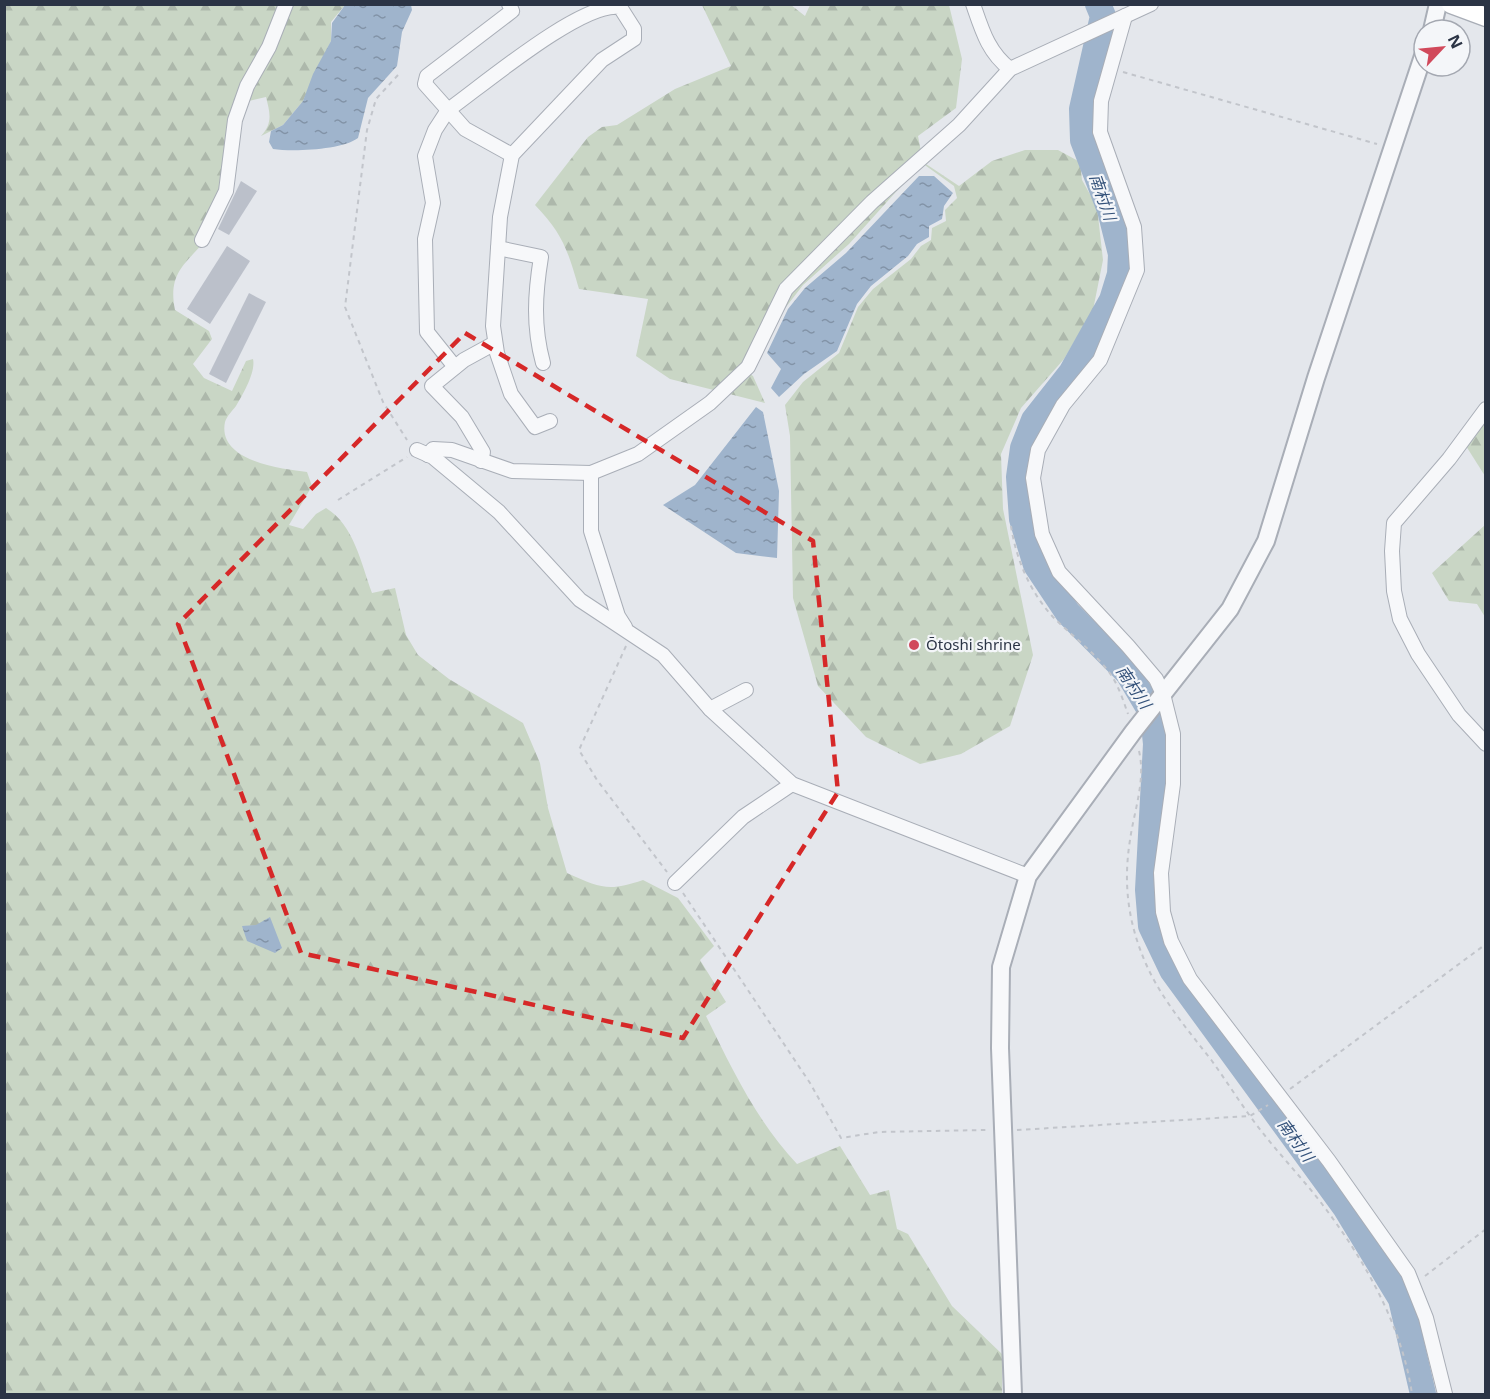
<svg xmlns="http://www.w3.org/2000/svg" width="1490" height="1399" font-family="'Noto Sans','Noto Sans JP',sans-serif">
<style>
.forest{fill:url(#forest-firs)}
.water{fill:url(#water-ripples)}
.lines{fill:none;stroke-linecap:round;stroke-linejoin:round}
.river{stroke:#9fb4cc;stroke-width:26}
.building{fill:#bbc0ca}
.minor-casing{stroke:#a9aeb7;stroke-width:16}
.tertiary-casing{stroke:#a9aeb7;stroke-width:20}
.secondary-casing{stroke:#a9aeb7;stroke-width:21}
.path{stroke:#c2c5cb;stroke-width:2;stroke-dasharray:4.5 4.5;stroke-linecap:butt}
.minor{stroke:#f7f8fa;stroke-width:14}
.tertiary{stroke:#f7f8fa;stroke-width:16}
.secondary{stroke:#fff;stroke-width:18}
.marked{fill:none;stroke:#d62828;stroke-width:4.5;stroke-dasharray:12 8;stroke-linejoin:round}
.poi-dot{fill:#d1495b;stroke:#f4f6f9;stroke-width:2}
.labels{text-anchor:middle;stroke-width:4.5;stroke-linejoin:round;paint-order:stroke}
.poi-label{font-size:15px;fill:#2b3445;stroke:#f4f6f9;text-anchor:start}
.water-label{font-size:16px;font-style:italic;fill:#34527a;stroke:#f4f6f9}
</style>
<defs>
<pattern id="forest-firs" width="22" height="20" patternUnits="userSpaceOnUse" patternTransform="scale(1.5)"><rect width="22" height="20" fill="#c9d6c5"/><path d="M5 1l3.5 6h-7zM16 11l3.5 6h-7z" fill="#adb8ab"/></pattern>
<pattern id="water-ripples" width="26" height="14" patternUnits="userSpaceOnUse" patternTransform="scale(1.5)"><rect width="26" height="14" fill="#9fb4cc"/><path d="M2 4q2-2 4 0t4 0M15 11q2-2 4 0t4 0" fill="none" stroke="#8293a7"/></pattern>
</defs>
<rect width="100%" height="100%" fill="#e4e7ec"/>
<g class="forest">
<path d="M 4,5 L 345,5 L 331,22 L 331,41 L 303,101 L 283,125 L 261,136 C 273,123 270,113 266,97 L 249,101 C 238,122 239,148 236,172 C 233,189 223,214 214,228 C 194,261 166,266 175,310 L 209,331 L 212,339 L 193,364 L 204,378 L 232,391 L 246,361 L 253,359 C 256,372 243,394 236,406 C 232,411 227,416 225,422 C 217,461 281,469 307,472 L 312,486 L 289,525 L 303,529 L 316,514 L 326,508 C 354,525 361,563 372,593 L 395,588 L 406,635 L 418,655 L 449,679 L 523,723 L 540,763 L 548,808 L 567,873 C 601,888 608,892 643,880 L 678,898 L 714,946 L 700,960 L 726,1002 L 706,1016 C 732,1069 756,1120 797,1164 L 840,1146 L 870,1195 L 889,1190 L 897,1229 L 908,1234 L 952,1306 L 1002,1354 L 1002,1394 L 5,1394 Z"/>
<path d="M 702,5 L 791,5 L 805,16 L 810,5 L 949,5 L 962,59 L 956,108 L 918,136 L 923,162 L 959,186 L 992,161 L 1025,150 L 1058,150 L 1080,162 L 1082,180 L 1097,207 L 1103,260 L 1093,310 L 1064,359 L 1021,408 L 1001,454 L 1003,509 L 1033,655 L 1010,726 L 961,754 L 920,764 L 866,737 L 818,686 L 793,598 L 790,436 L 785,405 L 803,382 L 839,353 L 858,307 L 873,289 L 911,259 L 921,246 L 931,240 L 932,228 L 946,221 L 945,210 L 957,198 L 954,186 L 922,163 L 849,244 L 803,285 L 740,367 L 753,376 L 765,403 L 670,379 L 636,356 L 648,299 L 579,289 C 568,251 563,234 535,205 L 588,137 L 602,127 L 617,125 L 675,89 L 731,66 Z"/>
<path d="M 1485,416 L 1485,476 L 1466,446 Z"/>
<path d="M 1485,525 L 1485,617 L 1477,604 L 1449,601 L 1432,573 Z"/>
</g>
<g class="water">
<path d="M 345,5 L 411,5 L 412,10 L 402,32 L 397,66 L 368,98 L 358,138 C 342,150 293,152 273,149 L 269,142 L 271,131 L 283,125 L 303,101 L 313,74 L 331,41 L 332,23 Z"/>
<path d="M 919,176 L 934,176 L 953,193 L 944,206 L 942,219 L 929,226 L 929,237 L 917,244 L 908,256 L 871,286 L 857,304 L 837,351 L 804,374 L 779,397 L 771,388 L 781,369 L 767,353 L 788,309 L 805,288 L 846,253 Z"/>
<path d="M 756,407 L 763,412 L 779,491 L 777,558 L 736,553 L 663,505 L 695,485 Z"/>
<path d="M 270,917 L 282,948 L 275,953 L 247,941 L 242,926 L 256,925 Z"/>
</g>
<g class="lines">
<path class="river" d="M 1098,4 L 1103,16 L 1082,109 L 1083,140 L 1110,210 L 1121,254 L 1120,274 L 1112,300 L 1071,373 L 1034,420 L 1023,448 L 1019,477 L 1022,519 L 1036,565 L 1068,613 L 1128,673 L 1153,715 L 1156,744 L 1148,890 L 1151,926 L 1172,970 L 1345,1207 L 1401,1299 L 1423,1394"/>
</g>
<g class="building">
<path d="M 241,181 L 257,191 L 229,235 L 218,229 Z"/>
<path d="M 227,246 L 250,261 L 210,324 L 187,309 Z"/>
<path d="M 249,293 L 266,302 L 226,383 L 209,374 Z"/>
</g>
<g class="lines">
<g class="minor-casing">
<g id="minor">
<path d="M 509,4 L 512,11 L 427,76 L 425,84 L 465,129 L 512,155"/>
<path d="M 973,4 C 982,30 988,52 1010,69"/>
<path d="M 1125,16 L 1101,101 L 1100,132 L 1134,227 L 1137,270 L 1100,360 L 1063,405 L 1038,450 L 1033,478 L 1042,534 L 1059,572 L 1128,646 L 1156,679 L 1163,694 L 1173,734 L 1173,784 L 1161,873 L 1163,912 L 1171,941 L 1190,979 L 1329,1161 L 1408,1273 L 1426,1318 L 1445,1394"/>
<path d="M 202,240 L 226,191 L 235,120 L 247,86 L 269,47 L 286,4"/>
<path d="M 498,248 L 541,257 C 535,294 533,326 543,363"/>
<path d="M 455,367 L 427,332 L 425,239 L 433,203 L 425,156 L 435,130 L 448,110 C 482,86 582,1 620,7 L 634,29 L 634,39 L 602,60 L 512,155 L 500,217 L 493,326 L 497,353 L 511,394 L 535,427 L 550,421"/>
<path d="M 1486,409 L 1449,459 L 1394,523 L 1392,551 L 1394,591 L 1400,619 L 1418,654 L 1459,715 L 1486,744"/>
<path d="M 417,450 L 433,457 L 499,512 L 580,600 L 663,655 L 710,709 L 792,784 L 1028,876"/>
<path d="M 428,455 L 433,449 L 452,450 L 512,471 L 591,473 L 638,454 L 710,403 L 748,367 L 786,289 L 872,202 L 959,125 L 1010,69 L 1151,4"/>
<path d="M 481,461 L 483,452 L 462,417 L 432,386 L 464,360 L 495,343"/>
<path d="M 591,473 L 591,531 L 618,616 L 625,627"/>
<path d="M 710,709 L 746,690"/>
<path d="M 675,883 L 743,817 L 792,784"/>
</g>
</g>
<g class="tertiary-casing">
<g id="tertiary">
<path d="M 1432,30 L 1438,4"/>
<path d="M 1013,1394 L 1000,1048 L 1001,967 L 1028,876 L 1133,732 L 1230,609 L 1266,541 L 1316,378 L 1424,53"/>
</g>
</g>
<g class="secondary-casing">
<path id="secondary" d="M 1451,4 L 1486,17"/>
</g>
<g class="path">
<path d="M 1123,72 L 1377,144"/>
<path d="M 398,75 L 376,99 L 367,130 L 345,307 L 383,402 L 407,440"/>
<path d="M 338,500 L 407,457"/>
<path d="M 1011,526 C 1016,559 1030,592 1053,617 C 1071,635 1093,651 1109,672 C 1118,684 1123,700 1128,714"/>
<path d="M 626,646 L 579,750 L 597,780 L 667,872"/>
<path d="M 1139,751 C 1146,780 1134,811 1130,840 C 1123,884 1128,923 1146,964 C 1162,1000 1188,1030 1212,1061 C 1225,1079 1237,1098 1250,1116 C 1272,1147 1299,1174 1322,1204 C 1364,1259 1402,1325 1412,1394"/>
<path d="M 683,893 L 810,1083 L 841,1138 L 879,1132 L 987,1130"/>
<path d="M 1290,1089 L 1486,944"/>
<path d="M 1017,1130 L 1250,1116 L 1268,1105"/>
<path d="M 1425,1276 L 1486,1229"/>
</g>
<use href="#minor" class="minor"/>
<use href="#tertiary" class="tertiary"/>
<use href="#secondary" class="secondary"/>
</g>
<path class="marked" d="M 465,333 L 813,541 L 838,792 L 683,1038 L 301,953 L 178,624 Z"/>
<circle class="poi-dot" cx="914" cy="645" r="6"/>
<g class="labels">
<g class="poi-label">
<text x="926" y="650">Ōtoshi shrine</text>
</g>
<g class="water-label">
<text transform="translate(1103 197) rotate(71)" y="6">南村川</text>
<text transform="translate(1134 687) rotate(56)" y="6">南村川</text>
<text transform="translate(1296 1140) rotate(54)" y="6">南村川</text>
</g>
</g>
<rect width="1490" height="1399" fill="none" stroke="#2b3445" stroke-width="12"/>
<g transform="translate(1442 48) rotate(64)"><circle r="28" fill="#f4f6f9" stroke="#a4a8b1" stroke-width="1.5"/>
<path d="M0-4.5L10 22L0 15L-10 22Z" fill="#d1495b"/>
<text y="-9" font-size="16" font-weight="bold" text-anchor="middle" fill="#2b3445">N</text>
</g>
</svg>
